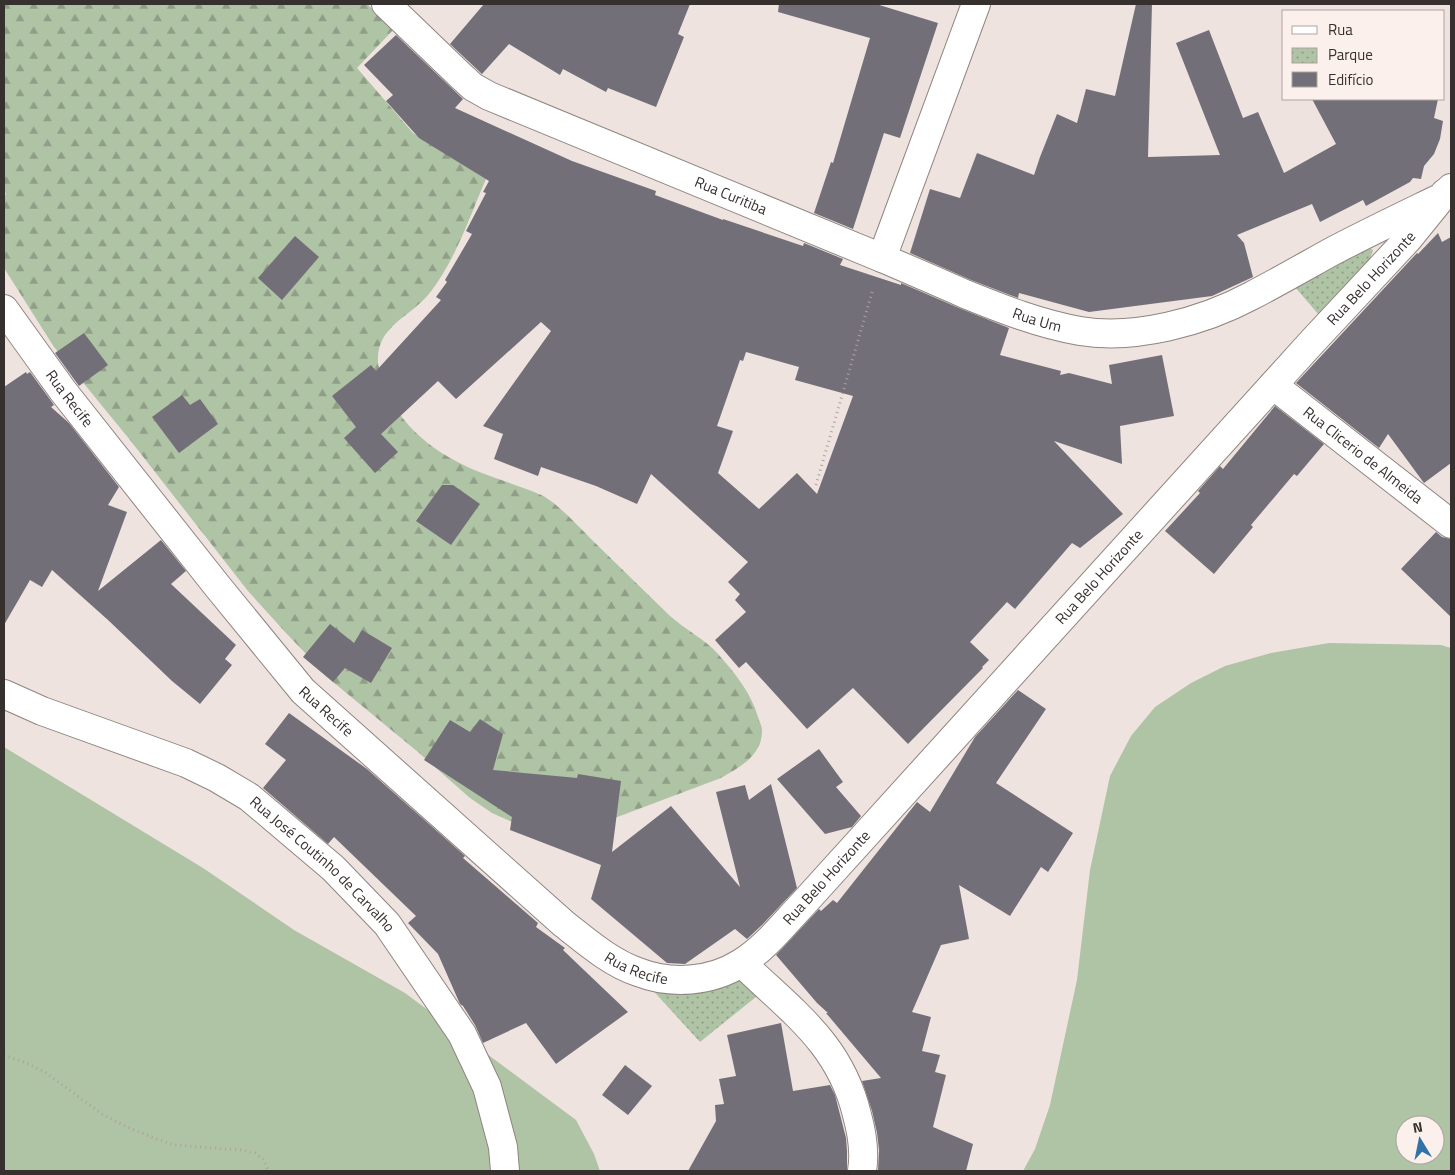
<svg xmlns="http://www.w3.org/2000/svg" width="1455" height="1175" font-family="'Titillium Web',sans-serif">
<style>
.green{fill:#afc3a5;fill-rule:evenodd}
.forest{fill:url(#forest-firs)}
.park{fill:url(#park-dots)}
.building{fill:#736f78;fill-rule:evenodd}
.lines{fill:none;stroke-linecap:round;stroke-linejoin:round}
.street-casing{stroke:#908581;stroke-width:30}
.secondary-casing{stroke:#908581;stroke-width:30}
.path{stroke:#aca3a0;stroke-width:3;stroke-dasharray:1 4;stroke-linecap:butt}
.street{stroke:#fff;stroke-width:28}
.secondary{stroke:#fff;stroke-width:28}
.labels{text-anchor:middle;stroke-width:5;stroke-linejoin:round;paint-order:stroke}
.street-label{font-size:15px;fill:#36312f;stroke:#fcf0ec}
</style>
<defs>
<pattern id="forest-firs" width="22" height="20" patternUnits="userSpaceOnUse" patternTransform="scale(1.25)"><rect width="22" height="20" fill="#afc3a5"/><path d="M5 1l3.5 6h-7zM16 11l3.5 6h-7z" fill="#8f9f87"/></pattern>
<pattern id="park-dots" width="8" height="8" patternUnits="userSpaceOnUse" patternTransform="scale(1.25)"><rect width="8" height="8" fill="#afc3a5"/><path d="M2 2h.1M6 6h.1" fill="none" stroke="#8f9f87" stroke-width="1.8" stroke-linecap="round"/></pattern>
</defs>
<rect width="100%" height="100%" fill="#efe3df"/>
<g class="green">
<path d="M 1329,643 L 1441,645 L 1451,648 L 1451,1171 L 1023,1171 L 1035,1149 L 1050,1105 L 1077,980 L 1090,870 L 1110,776 L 1131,736 L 1155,707 L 1191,683 L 1225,666 L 1271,653 ZM 1405,1125 L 1435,1125 L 1435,1155 L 1405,1155 Z"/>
<path d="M 4,747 L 203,868 L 294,930 L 405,993 L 576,1120 L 594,1154 L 600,1171 L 4,1171 Z"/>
</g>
<path class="forest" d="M 4,4 L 367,4 L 394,29 L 357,68 L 413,133 L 486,179 C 469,218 455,262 428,295 C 409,318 376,326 378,363 C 379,368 381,374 383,379 C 396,426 438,456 482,473 C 498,479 513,484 529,490 C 534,492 540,494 545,497 C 562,508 577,525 591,539 C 617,564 643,590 669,615 C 684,629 705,639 718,654 C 735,673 751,693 758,717 C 759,721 762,726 762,729 C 763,755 740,767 721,778 L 596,825 L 526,828 L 492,813 L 470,798 L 418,752 L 333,682 L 286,633 L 248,591 L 130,440 L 54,347 L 4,268 L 4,196 L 6,194 L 4,190 Z"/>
<g class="park">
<path d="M 1364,245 L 1373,250 L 1370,259 L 1325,322 L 1288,279 Z"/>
<path d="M 741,965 L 767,988 L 700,1042 L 637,973 Z"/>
</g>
<g class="building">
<path d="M 484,4 L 690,4 L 678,34 L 684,37 L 656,107 L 608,88 L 606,92 L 563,69 L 560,75 L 509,44 L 482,74 L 450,44 Z"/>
<path d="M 779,4 L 876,4 L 938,23 L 900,138 L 884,133 L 853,229 L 814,213 L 831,162 L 833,163 L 870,38 L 778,12 Z"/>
<path d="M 1136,4 L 1152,4 L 1148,157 L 1220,155 L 1176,43 L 1209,30 L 1243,118 L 1258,112 L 1284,173 L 1336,144 L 1312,99 L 1438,99 L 1434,118 L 1443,121 L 1440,139 L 1434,154 L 1424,166 L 1421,179 L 1413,178 L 1410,182 L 1366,206 L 1363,200 L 1320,222 L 1312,204 L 1237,235 L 1244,243 L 1253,277 L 1212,296 L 1089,312 L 1019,293 L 1018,298 L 971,280 L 910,253 L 930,189 L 960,198 L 977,153 L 1034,175 L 1040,157 L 1057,114 L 1077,123 L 1086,89 L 1115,96 Z"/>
<path d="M 396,35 L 463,99 L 455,108 L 572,161 L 656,191 L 655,195 L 723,220 L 723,219 L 803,246 L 804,243 L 843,259 L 840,265 L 901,285 L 901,283 L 959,308 L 1009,328 L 1000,355 L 1061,371 L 1060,375 L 1069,373 L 1112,384 L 1109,365 L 1162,355 L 1174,416 L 1120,426 L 1122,464 L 1054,441 L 1123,514 L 1080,548 L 1072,543 L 1015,609 L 1007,602 L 970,642 L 989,660 L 982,667 L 983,668 L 908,744 L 853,688 L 807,729 L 746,662 L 739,668 L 715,640 L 746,612 L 735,600 L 740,594 L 728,582 L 748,562 L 651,474 L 637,504 L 596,486 L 541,467 L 538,476 L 494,459 L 503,434 L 483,426 L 551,331 L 541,322 L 456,399 L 438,381 L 381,434 L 398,452 L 375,473 L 344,438 L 356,427 L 332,396 L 371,365 L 376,371 L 441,300 L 436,297 L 447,282 L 445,280 L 472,234 L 466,231 L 486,193 L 483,192 L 489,181 L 419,138 L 386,101 L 393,95 L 364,65 ZM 746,352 L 799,367 L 795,380 L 853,396 L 817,494 L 797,473 L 759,509 L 718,473 L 733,431 L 717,426 L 740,360 L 743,361 Z"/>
<path d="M 1438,233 L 1442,242 L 1451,237 L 1451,463 L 1424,483 L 1388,434 L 1379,448 L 1296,383 L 1417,253 L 1418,254 Z"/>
<path d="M 295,236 L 319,257 L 282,300 L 258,278 Z"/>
<path d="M 84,333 L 108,365 L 79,386 L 55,353 Z"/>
<path d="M 26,372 L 27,374 L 30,372 L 54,405 L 51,407 L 69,423 L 119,487 L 108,505 L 127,512 L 98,591 L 161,540 L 186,571 L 171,584 L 236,645 L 225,659 L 232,665 L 200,704 L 172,681 L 108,620 L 52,570 L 42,587 L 30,580 L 4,625 L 4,387 Z"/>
<path d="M 182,395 L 190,405 L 200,399 L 218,424 L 179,453 L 152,417 Z"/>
<path d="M 1275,406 L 1324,444 L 1297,476 L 1294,474 L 1251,525 L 1253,527 L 1214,574 L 1165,531 L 1200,493 L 1198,491 L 1220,466 L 1223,469 Z"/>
<path d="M 442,485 L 453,485 L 480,504 L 451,545 L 416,521 Z"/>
<path d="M 1436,532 L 1442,537 L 1451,539 L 1451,617 L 1401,569 Z"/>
<path d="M 330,624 L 354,643 L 362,630 L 392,648 L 371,683 L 345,668 L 333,682 L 303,657 Z"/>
<path d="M 1018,690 L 1046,709 L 996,783 L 1073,833 L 1048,872 L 1041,867 L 1010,916 L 959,885 L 969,939 L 941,945 L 912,1012 L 931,1017 L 922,1051 L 940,1055 L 935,1072 L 946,1075 L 933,1127 L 973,1144 L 966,1171 L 878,1171 L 879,1150 L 877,1133 L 872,1111 L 862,1081 L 881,1078 L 826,1013 L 828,1013 L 817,1003 L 776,955 L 819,909 L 821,911 L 833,900 L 837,903 L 917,802 L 930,812 L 975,737 Z"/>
<path d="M 289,713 L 367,769 L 465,856 L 463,858 L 538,923 L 536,927 L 565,948 L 563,950 L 628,1012 L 556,1064 L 526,1023 L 483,1043 L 475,1025 L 463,1006 L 460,1004 L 438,954 L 408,923 L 416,916 L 334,837 L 328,844 L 263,788 L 286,760 L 265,744 Z"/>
<path d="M 480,719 L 503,734 L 493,770 L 577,778 L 578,774 L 621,781 L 612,852 L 671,806 L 740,887 L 716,792 L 745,785 L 749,800 L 771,784 L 797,888 L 762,925 L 747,939 L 735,929 L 685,964 L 667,963 L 591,899 L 601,865 L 510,830 L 512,817 L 424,760 L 450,720 L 470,732 Z"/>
<path d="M 819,749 L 843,782 L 836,787 L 861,816 L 852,827 L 825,834 L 777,779 Z"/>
<path d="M 781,1023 L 793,1091 L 830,1085 L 835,1095 L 846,1138 L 847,1151 L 847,1171 L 688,1171 L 716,1121 L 715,1105 L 724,1104 L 719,1079 L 736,1076 L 727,1035 Z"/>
<path d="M 625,1065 L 652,1086 L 628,1115 L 602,1095 Z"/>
</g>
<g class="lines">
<g class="street-casing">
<g id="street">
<path id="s1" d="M 386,4 L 461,76 L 473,87 L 489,96 L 882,258"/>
<path id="s2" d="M 976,4 L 882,258 C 910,270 938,282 965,294 C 1002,309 1040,324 1080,331 C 1135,340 1202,322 1251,296 C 1278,282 1304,267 1331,252 C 1367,233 1405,215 1442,197 L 1445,193"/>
<path id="s3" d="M 1273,385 L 1451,524"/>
<path id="s4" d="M 4,694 L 42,711 L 186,763 L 217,778 L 249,797 L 333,868 L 387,924 L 462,1034 L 487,1087 L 503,1147 L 505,1171"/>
<path d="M 742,963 C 791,1011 840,1043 857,1115 C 862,1133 865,1153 862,1171"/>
</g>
</g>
<g class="secondary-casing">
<g id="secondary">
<path id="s5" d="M 4,309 L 63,391 L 218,587 L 303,691 L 564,924 C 587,942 611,963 638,972 C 671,985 711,982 741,963 C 764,949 783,925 802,905 L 1311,343 L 1408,239 L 1442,197 L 1451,188"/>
</g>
</g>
<g class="path">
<path d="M 816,485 L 873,289"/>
<path d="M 4,1055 L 29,1064 L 46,1073 L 102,1114 L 125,1126 L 154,1138 L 174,1145 L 241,1150 L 255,1153 L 264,1160 L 269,1171"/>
</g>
<use href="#street" class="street"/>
<use href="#secondary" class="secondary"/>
</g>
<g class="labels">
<g class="street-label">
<text dy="5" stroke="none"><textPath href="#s1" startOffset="400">Rua Curitiba</textPath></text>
<text dy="5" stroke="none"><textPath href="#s5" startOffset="1962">Rua Belo Horizonte</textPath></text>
<text dy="5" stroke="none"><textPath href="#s2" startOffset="438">Rua Um</textPath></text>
<text dy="5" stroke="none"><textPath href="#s5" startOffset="111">Rua Recife</textPath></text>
<text dy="5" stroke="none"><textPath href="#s3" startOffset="114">Rua Clicerio de Almeida</textPath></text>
<text dy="5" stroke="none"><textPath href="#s5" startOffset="1558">Rua Belo Horizonte</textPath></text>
<text dy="5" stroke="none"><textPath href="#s5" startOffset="516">Rua Recife</textPath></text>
<text dy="5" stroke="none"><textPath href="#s4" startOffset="366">Rua José Coutinho de Carvalho</textPath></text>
<text dy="5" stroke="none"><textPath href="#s5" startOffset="1152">Rua Belo Horizonte</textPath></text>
<text dy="5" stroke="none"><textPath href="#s5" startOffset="921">Rua Recife</textPath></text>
</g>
</g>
<rect width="1455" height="1175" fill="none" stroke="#36312f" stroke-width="10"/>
<rect x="1282" y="10" width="162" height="90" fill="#fcf0ec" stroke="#ada4a0"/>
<rect x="1292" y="26" width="25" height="8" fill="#ffffff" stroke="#ada4a0"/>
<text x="1328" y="35" font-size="15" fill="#36312f">Rua</text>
<rect x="1292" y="48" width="25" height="15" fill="url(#park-dots)" stroke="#ada4a0"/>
<text x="1328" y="60" font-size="15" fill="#36312f">Parque</text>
<rect x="1292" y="72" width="25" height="15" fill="#736f78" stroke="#ada4a0"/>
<text x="1328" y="85" font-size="15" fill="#36312f">Edifício</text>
<g transform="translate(1420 1140) rotate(350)"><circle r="24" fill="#fcf0ec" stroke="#ada4a0"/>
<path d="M0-4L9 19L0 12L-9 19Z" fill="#3172a8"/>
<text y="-8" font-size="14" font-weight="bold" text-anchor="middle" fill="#36312f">N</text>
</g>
</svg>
